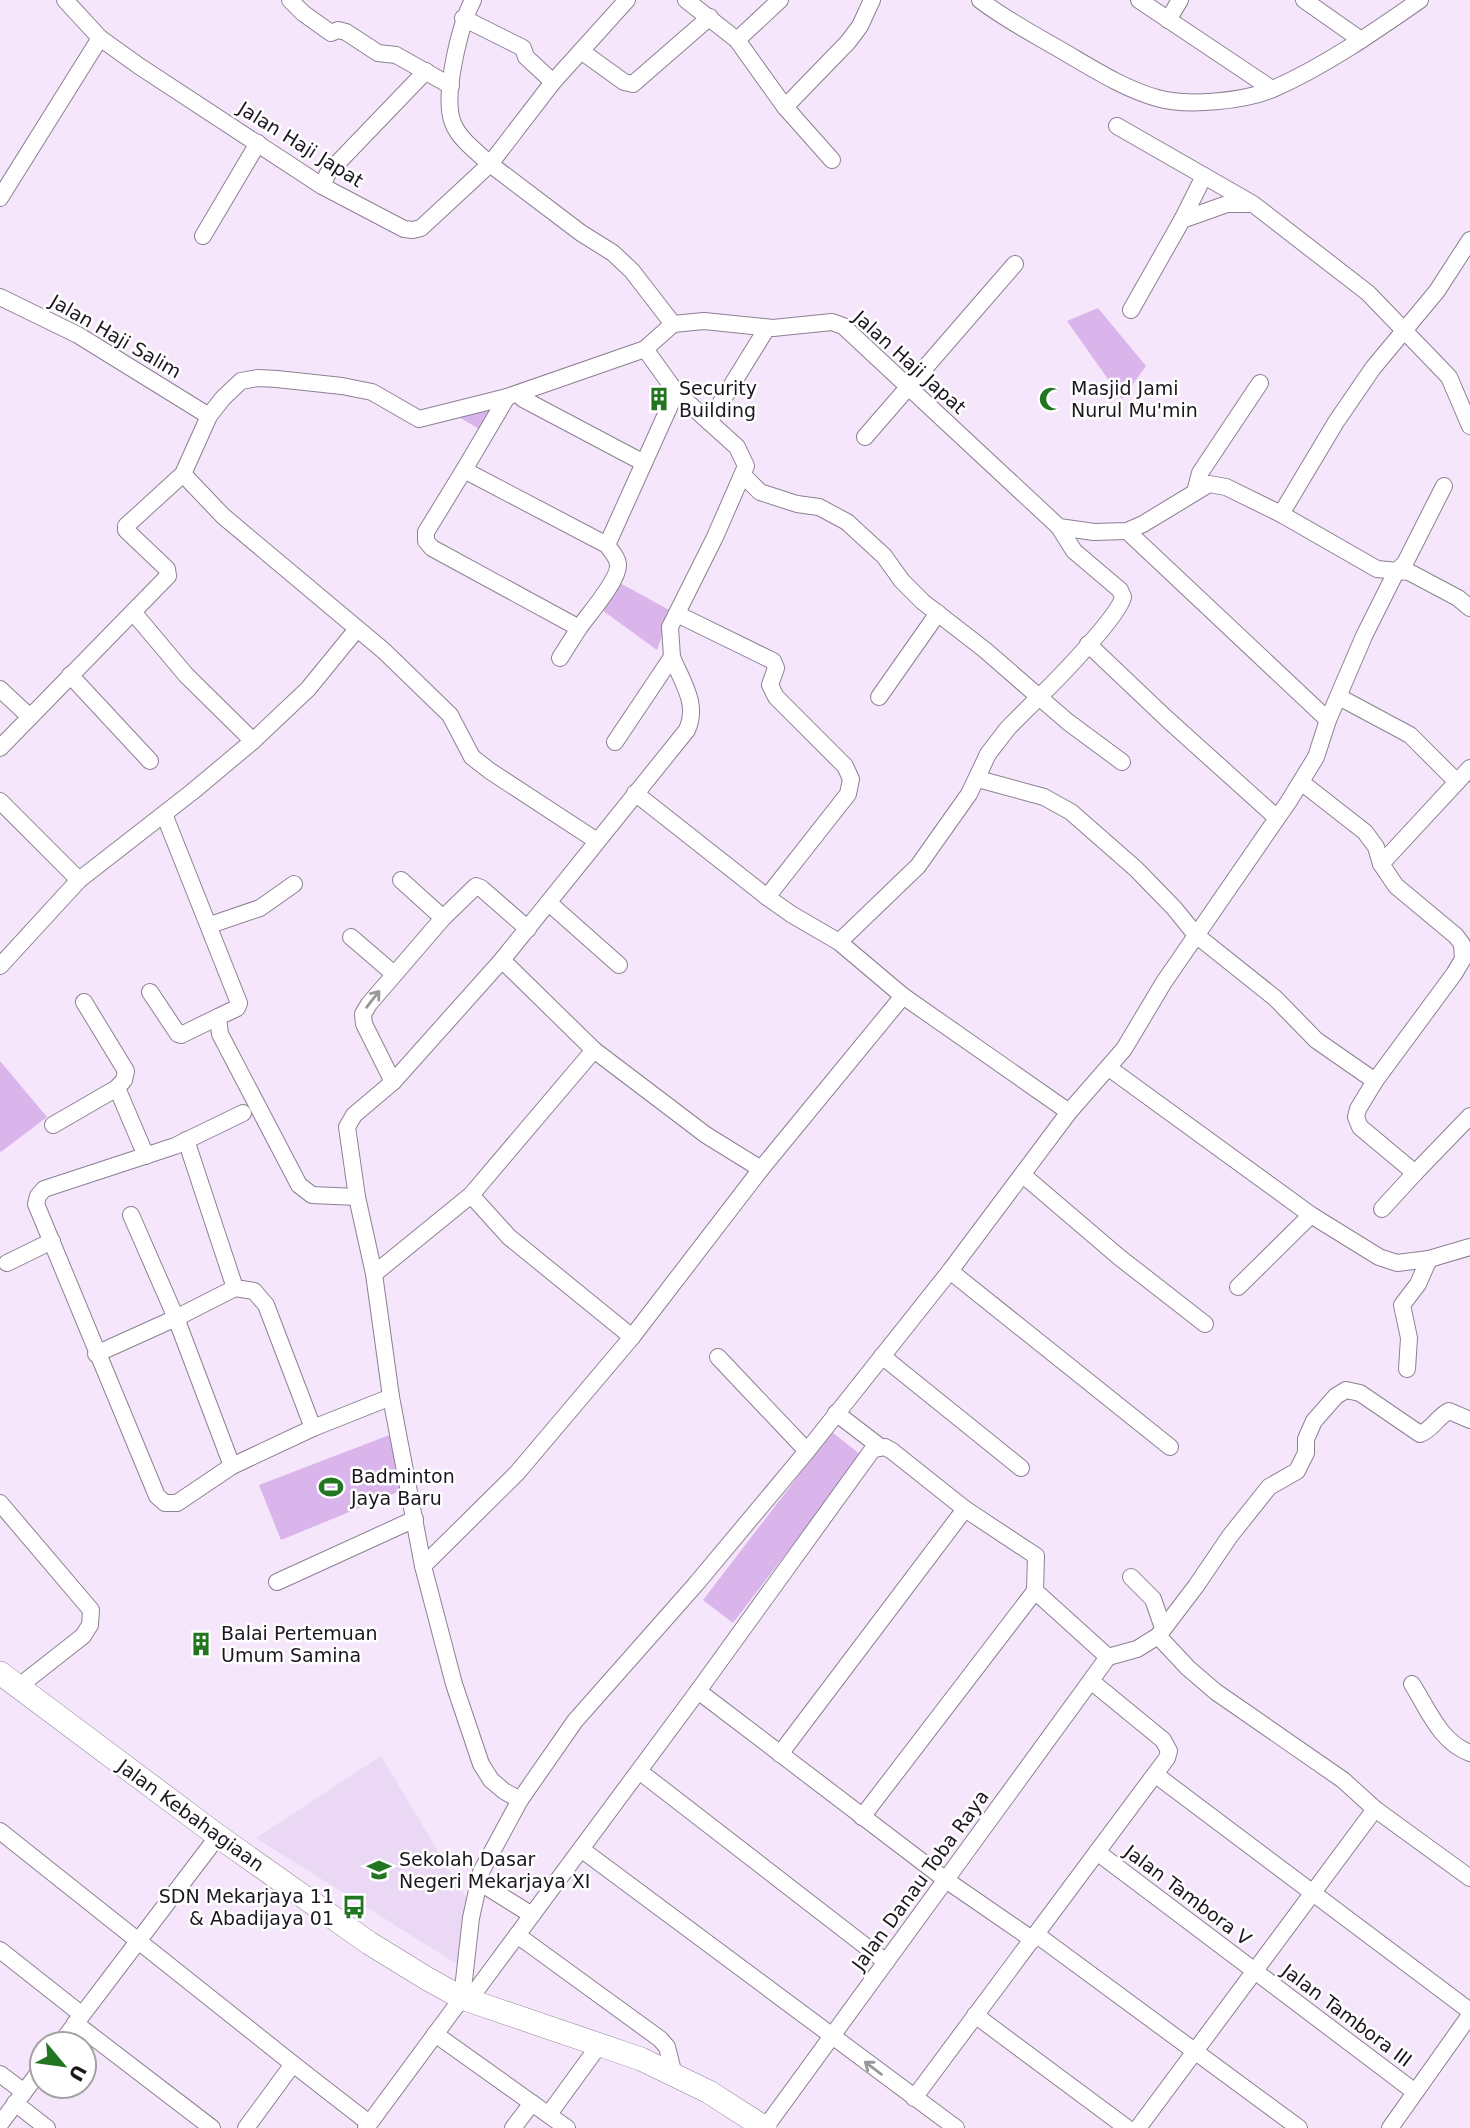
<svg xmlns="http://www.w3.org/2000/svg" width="1470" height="2128" font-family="'DejaVu Sans',sans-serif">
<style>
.built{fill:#ebd8f4}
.green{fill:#dab5ec}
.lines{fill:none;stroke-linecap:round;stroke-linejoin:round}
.street-casing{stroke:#8d8093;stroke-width:18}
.secondary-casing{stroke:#8d8093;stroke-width:24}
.street{stroke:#fff;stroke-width:16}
.secondary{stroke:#fff;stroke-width:23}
.oneway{stroke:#99979a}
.labels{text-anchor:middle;stroke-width:5;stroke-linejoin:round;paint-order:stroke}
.street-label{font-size:19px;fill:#1c171f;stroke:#fff}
.poi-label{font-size:19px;fill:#1c171f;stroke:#fff;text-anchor:start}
</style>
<rect width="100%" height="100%" fill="#f5e6fc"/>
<path class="built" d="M 381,1756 L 469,1903 L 457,1964 L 256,1838 Z"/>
<g class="green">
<path d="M 1098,308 L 1146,366 L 1122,399 L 1067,321 Z"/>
<path d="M 493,407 L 479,429 L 459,417 Z"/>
<path d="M 620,583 L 671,611 L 657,650 L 602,610 Z"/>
<path d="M 0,1061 L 47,1117 L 1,1152 L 0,1151 Z"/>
<path d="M 832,1432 L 861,1455 L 733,1623 L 703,1600 Z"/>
<path d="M 392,1434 L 403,1490 L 281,1540 L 259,1485 Z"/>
</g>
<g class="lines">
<g class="street-casing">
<g id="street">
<path d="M 65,0 L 100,38 L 139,66 L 322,186 L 404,229 L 413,230 L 421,228 L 490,164 L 581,233 L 613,253 L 632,271 L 673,324"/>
<path d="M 290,0 L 303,13 L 331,33 L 338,30 L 346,32 L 378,53 L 396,55 L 451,86"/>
<path d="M 473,0 C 460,25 442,97 453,123 C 459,139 477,152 490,164 L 553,82 L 627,0"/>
<path d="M 686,0 L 737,40 L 785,107 L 832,160"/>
<path d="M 980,0 C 1006,20 1037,36 1066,53 C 1095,70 1125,89 1157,98 C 1187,107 1245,101 1273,89 C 1325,66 1374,32 1420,0"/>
<path d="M 1139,0 L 1272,89"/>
<path d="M 1304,0 L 1361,40"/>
<path d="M 463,18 L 523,48 L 526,57 L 553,82"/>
<path d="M 1168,20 L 1180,0"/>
<path d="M 737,40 L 780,0"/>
<path d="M 581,51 L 624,82 L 633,84 L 710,17"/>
<path d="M 785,107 L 848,42 L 860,26 L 872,0"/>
<path d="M 1117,126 L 1253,204 L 1368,293 L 1449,377 L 1470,426"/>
<path d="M 322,186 L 328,173 L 426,71"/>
<path d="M 0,198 L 100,38"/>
<path d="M 1182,220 L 1204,176"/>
<path d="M 203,236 L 258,143"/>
<path d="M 0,297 L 78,335 L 209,416"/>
<path d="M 1131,310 L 1182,220 L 1227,204 L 1250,204"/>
<path d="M 673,324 L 704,321 L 773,328 L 832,322 L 843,326 L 1059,527 L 1094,532 L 1127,531 L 1143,524 L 1209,484 L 1226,487 L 1281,514 L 1377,569 L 1409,572 L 1458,598 L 1470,608"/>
<path d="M 523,399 L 644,463"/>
<path d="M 709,422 L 767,328"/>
<path d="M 865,437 L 1015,264"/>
<path d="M 464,470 L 607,545 C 611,551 618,558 618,565 C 619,580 588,615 579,628 L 432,548 L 426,541 L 426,532 Z"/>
<path d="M 464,470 L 507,397"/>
<path d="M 183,474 L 223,516 L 384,651 L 450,715 L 472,757 L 490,771 L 597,841"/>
<path d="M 743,475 L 760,492 L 797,504 L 819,507 L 847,522 L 884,556 L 902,581 L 923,602 L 985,650 L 1039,697 C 1056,681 1119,616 1123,597 L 1120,590 L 1074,551 L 1059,527"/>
<path d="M 1195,492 L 1200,473 L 1260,383"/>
<path d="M 1281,514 L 1336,422 L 1373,368 L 1437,291 L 1470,240"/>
<path d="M 1127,531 L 1328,720"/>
<path d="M 607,545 L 676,392"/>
<path d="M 133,612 L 186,675 L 253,741"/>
<path d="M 677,614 L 773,661 L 776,668 L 770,685 L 776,697 L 845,766 L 851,779 L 848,794 L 767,897"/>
<path d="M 1088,644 L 1167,719 L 1277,818"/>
<path d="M 560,658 L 579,628"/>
<path d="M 70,675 L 150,761"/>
<path d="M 0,689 L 30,717"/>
<path d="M 879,697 L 938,613"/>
<path d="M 1339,697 L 1410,735 L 1457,782"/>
<path d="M 615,742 L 672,657 L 670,627 L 715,537 L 746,466 L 737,447 L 676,392 L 645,349"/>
<path d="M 0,748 L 168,576 L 167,569 L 126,530 L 126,526 L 183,474 L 209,416 L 223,398 L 241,381 L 258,378 L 277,379 L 342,386 L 372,392 L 419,419 L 507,397 L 645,349 L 673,324"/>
<path d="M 978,779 L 1044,797 L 1071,812 L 1136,869 L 1174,908 L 1196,935 L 1275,998 L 1316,1040 L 1375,1081"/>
<path d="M 1301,782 L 1365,832 L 1376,847 L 1381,864 L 1396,886 L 1456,936 L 1462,944 L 1463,959 L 1454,974 L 1375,1081 L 1358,1109 L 1356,1117 L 1360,1127 L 1415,1173 L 1470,1116"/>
<path d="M 635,793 L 767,897 L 791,914 L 839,942 L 903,996 L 1069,1112"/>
<path d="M 0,801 L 79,880"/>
<path d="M 164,814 L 239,1003 L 237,1008 L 218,1017 L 220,1034 L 299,1185 L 312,1195 L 357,1197"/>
<path d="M 1381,864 L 1470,768"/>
<path d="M 401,880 L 443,918"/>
<path d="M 549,903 L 619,965"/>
<path d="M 210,925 L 260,908 L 294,884"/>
<path d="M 351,937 L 394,974"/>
<path d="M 839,942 L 918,866 L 969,794 L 988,754 L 1008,728 L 1039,697 L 1068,722 L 1122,762"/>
<path d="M 502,960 L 594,1050"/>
<path d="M 0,966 L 79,880 L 192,792 L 253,741 L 308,689 L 357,629"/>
<path d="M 150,992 L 178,1034 L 181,1035 L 218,1017"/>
<path d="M 84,1002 L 126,1071 L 124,1080 L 117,1088 L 146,1156"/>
<path d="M 1109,1068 L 1311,1215 L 1379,1257 L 1397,1263 L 1429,1259 L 1470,1247"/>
<path d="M 393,1082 L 364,1024 L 363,1014 L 369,1004 L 443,918 L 476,886 L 481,888 L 528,929"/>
<path d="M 243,1113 L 175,1146 L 44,1189 L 38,1196 L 36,1204 L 157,1496 L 165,1503 L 177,1503 L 232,1466 L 313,1428 L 391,1397"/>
<path d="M 53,1125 L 117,1088"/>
<path d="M 186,1140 L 235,1288 L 254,1291 L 266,1305 L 313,1428"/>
<path d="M 1023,1175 L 1119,1257 L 1205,1324"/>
<path d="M 471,1195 L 594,1050 L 706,1135 L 761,1169"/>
<path d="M 1382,1209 L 1415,1173"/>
<path d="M 131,1215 L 176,1318 L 232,1466"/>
<path d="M 7,1263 L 52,1241"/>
<path d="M 950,1271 L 1170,1447"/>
<path d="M 374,1274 L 471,1195 L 509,1237 L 632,1337"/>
<path d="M 1238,1287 L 1311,1215"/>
<path d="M 96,1354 L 176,1318 L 235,1288"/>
<path d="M 882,1356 L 1021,1468"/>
<path d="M 718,1357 L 807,1451"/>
<path d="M 1407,1369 L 1409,1338 L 1402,1305 L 1418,1284 L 1429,1259"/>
<path d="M 836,1413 L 879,1446"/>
<path d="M 0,1503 L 91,1610 L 90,1625 L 83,1636 L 18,1687"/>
<path d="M 423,1566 L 517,1473 L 632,1337 L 761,1169 L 903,996"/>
<path d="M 1131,1577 L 1153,1599 L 1163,1628"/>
<path d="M 277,1582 L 415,1519"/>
<path d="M 1158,1636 L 1196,1586 L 1230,1536 L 1269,1487 L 1297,1471 L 1306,1453 L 1306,1439 L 1314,1421 L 1336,1396 L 1346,1390 L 1360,1393 L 1420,1434 C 1432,1430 1438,1416 1449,1411 L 1470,1420"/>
<path d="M 1108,1657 L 1137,1649 L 1158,1636 L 1188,1668 L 1216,1692 L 1343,1780 L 1375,1809 L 1470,1878"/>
<path d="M 1412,1684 C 1428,1709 1440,1742 1470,1753"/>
<path d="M 698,1691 L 946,1880 L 1033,1940"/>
<path d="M 780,1754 L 965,1509"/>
<path d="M 639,1771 L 886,1962"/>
<path d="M 1156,1775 L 1470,2011"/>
<path d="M 520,1800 L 504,1791 L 491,1780 L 481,1764 L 454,1684 L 423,1566 L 391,1397 L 374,1274 L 357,1197 L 347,1127 L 354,1115 L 393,1082 L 502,960 L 687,730 C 699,704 682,682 672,657"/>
<path d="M 862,1817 L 1035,1591"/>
<path d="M 0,1831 L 293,2064 L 246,2128"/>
<path d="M 581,1849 L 956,2128"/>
<path d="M 1097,1852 L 1415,2092"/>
<path d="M 479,1882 L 532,1915"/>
<path d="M 517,1935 L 660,2039 L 667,2047 L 674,2075"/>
<path d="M 1037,1935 L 1299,2128"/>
<path d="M 0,1950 L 81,2014"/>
<path d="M 469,2000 L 698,1691 L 873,1449 L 885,1447 L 892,1451 L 965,1509 L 1036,1556 L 1035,1591 L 1108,1657"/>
<path d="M 975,2015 L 1127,2128"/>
<path d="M 75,2023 L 212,2128"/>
<path d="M 435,2034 L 567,2128"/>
<path d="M 60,2044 L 218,1836"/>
<path d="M 293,2064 L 369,2123"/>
<path d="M 0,2074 L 24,2092"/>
<path d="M 914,2098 L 1167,1758 L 1169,1751 L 1163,1740 L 1091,1681"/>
<path d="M 15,2103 L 47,2128"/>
<path d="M 549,2114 L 600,2044"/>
<path d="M 0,2124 L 42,2068"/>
<path d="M 366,2128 L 462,1998 L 471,1918 L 481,1872 L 520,1800 L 575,1721 L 696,1584 L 807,1451 L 950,1271 L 1069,1112 L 1124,1049 L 1164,982 L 1289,801 L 1316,757 L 1328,720 L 1364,636 L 1396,572 L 1405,563 L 1444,486"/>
<path d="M 513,2128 L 532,2103"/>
<path d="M 765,2128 L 1108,1657"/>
<path d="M 1138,2128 L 1375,1809"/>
<path d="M 1390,2128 L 1470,2015"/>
</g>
</g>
<g class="secondary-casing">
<path id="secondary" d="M 0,1673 L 218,1836 L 369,1943 L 426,1978 L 462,1998 L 641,2059 L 709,2092 L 765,2128"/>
</g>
<use href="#street" class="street"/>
<use href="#secondary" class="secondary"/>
</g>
<defs><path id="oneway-shaft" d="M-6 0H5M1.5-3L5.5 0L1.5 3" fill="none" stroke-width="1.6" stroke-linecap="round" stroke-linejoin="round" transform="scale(1.75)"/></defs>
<g class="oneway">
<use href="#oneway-shaft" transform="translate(373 999) rotate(-52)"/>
<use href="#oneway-shaft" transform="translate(873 2068) rotate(-143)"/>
</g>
<defs>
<g id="building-bare" transform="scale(1.89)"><path d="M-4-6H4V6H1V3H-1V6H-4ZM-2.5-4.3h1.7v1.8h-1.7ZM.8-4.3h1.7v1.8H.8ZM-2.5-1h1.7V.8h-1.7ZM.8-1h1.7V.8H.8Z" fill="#237621" stroke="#fff" stroke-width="2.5" paint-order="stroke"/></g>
<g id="mosque-bare" transform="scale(1.89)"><path d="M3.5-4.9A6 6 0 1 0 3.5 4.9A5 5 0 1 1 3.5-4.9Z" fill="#237621" stroke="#fff" stroke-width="2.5" paint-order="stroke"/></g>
<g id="stadium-bare" transform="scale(1.89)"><path d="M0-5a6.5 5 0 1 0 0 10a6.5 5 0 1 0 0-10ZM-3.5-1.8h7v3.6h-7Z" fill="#237621" stroke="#fff" stroke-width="2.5" paint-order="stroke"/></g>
<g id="school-bare" transform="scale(1.89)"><path d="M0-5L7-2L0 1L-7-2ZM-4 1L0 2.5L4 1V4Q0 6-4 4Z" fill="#237621" stroke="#fff" stroke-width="2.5" paint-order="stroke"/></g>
<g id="bus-bare" transform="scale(1.89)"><path d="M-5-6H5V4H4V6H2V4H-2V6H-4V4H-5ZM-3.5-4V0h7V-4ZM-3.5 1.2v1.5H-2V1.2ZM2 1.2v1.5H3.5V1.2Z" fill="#237621" stroke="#fff" stroke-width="2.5" paint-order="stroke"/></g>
</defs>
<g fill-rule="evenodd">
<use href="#building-bare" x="659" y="399"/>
<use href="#mosque-bare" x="1051" y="399"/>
<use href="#stadium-bare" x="331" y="1487"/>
<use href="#building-bare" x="201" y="1644"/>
<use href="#school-bare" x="379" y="1870"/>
<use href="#bus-bare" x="354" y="1907"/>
</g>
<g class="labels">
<g class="street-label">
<text transform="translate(301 144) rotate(32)" y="7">Jalan Haji Japat</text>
<text transform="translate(116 336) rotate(30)" y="7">Jalan Haji Salim</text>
<text transform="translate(910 362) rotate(42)" y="7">Jalan Haji Japat</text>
<text transform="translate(191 1815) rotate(36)" y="7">Jalan Kebahagiaan</text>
<text transform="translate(920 1880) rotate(-54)" y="7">Jalan Danau Toba Raya</text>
<text transform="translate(1188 1895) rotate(37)" y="7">Jalan Tambora V</text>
<text transform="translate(1347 2015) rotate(37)" y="7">Jalan Tambora III</text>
</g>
<g class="poi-label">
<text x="679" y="395">Security<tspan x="679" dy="22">Building</tspan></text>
<text x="1071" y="395">Masjid Jami<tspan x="1071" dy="22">Nurul Mu'min</tspan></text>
<text x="351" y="1483">Badminton<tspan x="351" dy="22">Jaya Baru</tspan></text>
<text x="221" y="1640">Balai Pertemuan<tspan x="221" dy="22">Umum Samina</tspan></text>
<text x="399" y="1866">Sekolah Dasar<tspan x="399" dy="22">Negeri Mekarjaya XI</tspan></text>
<text x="334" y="1903" text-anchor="end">SDN Mekarjaya 11<tspan x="334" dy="22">&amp; Abadijaya 01</tspan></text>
</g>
</g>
<g transform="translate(63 2065) rotate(119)"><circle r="33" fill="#ffffff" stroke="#a4a2a5" stroke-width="2"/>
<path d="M0-5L12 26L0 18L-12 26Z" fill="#237621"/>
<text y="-10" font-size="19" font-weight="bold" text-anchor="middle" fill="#1c171f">U</text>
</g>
</svg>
